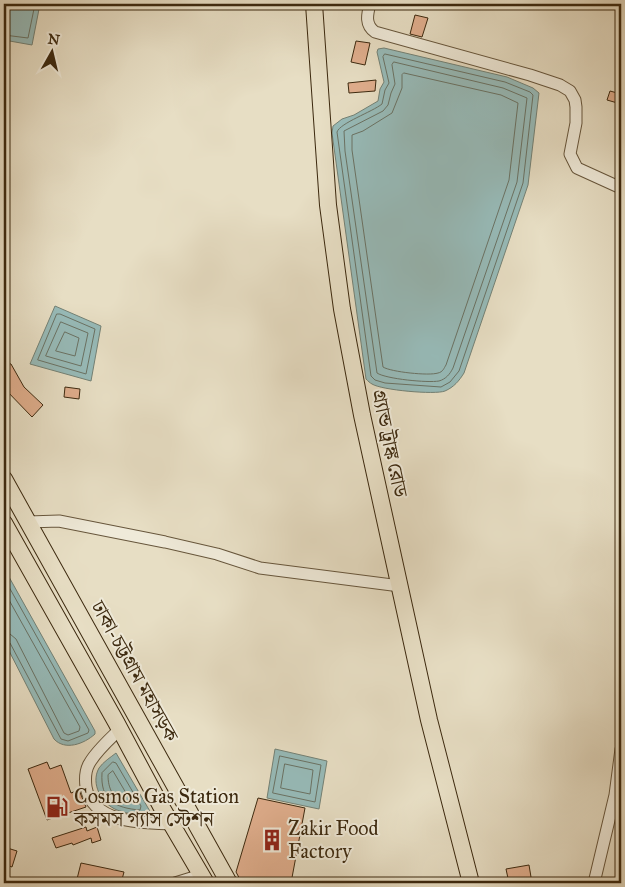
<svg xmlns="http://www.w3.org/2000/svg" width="625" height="887" font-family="'IM FELL Great Primer','Noto Serif Bengali',serif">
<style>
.water{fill:#97bbb9;stroke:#738175}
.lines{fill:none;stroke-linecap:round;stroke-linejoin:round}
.shore{stroke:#6a7264;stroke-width:1}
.building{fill:#e0ae8d;stroke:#3c290f}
.minor-casing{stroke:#67563c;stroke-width:13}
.highway-casing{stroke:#3c290f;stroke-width:18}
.minor{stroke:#efead9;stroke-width:11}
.highway{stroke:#e7dec4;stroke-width:16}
.labels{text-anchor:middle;stroke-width:4;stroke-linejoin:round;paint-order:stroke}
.street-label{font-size:20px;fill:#3c290f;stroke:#efead9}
.poi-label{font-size:20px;fill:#3c290f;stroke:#efead9;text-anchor:start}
</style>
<rect width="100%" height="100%" fill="#e7dec4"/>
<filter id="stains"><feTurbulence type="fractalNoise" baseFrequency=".004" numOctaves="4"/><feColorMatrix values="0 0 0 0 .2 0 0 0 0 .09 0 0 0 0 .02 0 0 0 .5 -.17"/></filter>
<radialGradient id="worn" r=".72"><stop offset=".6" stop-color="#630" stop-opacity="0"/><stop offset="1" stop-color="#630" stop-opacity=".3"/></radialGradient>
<g class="water">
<path d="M 4,4 L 40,4 L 32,45 L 4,40 Z"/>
<path d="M 384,48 L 507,77 L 533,88 L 539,93 L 528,185 L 464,373 C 459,381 454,387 445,391 C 435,395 381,390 372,384 C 370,383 368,381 366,379 L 332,133 L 333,126 L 342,119 L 354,115 L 378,101 L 380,89 L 384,82 L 377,52 L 378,49 Z"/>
<path d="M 55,306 L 101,326 L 91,381 L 30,364 Z"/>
<path d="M 4,568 L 95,731 L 95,734 C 84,744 65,751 54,739 L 4,641 Z"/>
<path d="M 275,749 L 327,761 L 319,809 L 267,798 Z"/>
<path d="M 116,753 L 151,813 L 151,817 C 140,815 127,814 117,810 C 102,804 90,784 99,768 C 103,762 111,757 116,753 Z"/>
</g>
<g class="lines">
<g class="shore">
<path d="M 4,35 L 28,38 L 35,4"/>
<path d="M 385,54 L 505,82 L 530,92 L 533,95 L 523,183 L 459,371 L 450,382 L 441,387 L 385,383 L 375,380 L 371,376 L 337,132 C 340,123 372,112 382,104 L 385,90 L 389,83 L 383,57 Z"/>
<path d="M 394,62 L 503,88 L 527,98 L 517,182 L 453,368 C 450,374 446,379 439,381 C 428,383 386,379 377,373 L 345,151 L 344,131 L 383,111 L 388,105 L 391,93 L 395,84 L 392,65 Z"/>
<path d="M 404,73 L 501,95 L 518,103 L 509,180 L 446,365 C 444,368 443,372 438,373 C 429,376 391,372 383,367 L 352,150 L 352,135 L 363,131 L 392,113 L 402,88 L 402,75 Z"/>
<path d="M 57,314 L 60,314 L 95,329 L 86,374 L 38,360 Z"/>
<path d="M 61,322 L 88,333 L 81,366 L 46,356 Z"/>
<path d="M 65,332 L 79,338 L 75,356 L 56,351 Z"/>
<path d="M 4,578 L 89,730 L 88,733 L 68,741 L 61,739 L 10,643 L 4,640"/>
<path d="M 4,591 L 80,727 L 79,731 L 68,735 L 64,733 L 16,639 L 10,634 L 4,633"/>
<path d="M 280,756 L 321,765 L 315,802 L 273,793 Z"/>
<path d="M 113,762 L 116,763 L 141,806 L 140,810 C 115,808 100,800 102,773 Z"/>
<path d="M 285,764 L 313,770 L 310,794 L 281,788 Z"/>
<path d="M 113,771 L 129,798 L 128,801 C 113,800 108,789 108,775 Z"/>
</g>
</g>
<g class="building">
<path d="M 415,15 L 428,18 L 422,37 L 410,34 Z"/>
<path d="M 356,41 L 370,43 L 365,65 L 351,62 Z"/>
<path d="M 376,80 L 375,91 L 349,93 L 348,83 Z"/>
<path d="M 610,91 L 621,94 L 621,104 L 607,100 Z"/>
<path d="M 4,362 L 11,364 L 24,387 L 43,405 L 32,417 L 4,388 Z"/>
<path d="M 65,387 L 80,389 L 79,399 L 64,397 Z"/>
<path d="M 47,762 L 50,769 L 61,765 L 71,793 L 79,790 L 86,807 L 47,820 L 28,769 Z"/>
<path d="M 258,798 L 305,808 L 291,883 L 242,883 L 236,872 Z"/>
<path d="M 86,827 L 87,831 L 97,827 L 101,840 L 92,843 L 91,838 L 73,845 L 72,843 L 56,848 L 52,838 Z"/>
<path d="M 4,847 L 17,851 L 12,867 L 4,864 Z"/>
<path d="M 81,863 L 124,872 L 121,883 L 76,883 Z"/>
<path d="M 529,865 L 532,883 L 509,883 L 506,869 Z"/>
</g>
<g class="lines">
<g class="minor-casing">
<g id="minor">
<path d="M 370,4 C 367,15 365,25 375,32 L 530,75 L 560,85 L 570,91 L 575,100 L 576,107 L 576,123 L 570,154 L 577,168 L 621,188"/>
<path d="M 28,522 L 59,521 L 165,542 L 217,554 L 260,568 L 400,586"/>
<path d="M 120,729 C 109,740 96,751 89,764 C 85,771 85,779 86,787 C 92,823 142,823 171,824"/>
<path d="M 175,883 L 201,875"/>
<path d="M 594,883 L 615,795 L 621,749"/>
</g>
</g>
<g class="highway-casing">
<g id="highway">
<path d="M 314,4 L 328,205 L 342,309 L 362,415 L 429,720 L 471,883"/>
<path d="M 4,479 L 229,883"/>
<path d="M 4,523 L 116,722 L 162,808 L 206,883"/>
</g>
</g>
<use href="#minor" class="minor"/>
<use href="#highway" class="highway"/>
</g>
<defs>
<g id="fuel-bare" transform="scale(1.725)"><path d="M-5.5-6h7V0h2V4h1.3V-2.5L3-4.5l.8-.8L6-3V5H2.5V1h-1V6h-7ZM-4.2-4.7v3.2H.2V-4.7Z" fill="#8f2418" stroke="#efead9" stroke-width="2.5" paint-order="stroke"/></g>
<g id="building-bare" transform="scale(1.725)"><path d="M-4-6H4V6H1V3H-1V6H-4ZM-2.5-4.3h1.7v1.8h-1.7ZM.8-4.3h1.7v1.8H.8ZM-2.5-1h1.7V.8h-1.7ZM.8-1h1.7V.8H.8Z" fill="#8f2418" stroke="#efead9" stroke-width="2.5" paint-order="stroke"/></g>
</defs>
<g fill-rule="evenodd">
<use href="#fuel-bare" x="57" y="807"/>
<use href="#building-bare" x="272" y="840"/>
</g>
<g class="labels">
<g class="street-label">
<text transform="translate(390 443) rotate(78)" y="7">গ্র্যান্ড ট্রাঙ্ক রোড</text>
<text transform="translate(135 671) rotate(61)" y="7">ঢাকা-চট্টগ্রাম মহাসড়ক</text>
</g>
<g class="poi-label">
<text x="74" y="803">Cosmos Gas Station<tspan x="74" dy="23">কসমস গ্যাস স্টেশন</tspan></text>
<text x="288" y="835">Zakir Food<tspan x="288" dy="23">Factory</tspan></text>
</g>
</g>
<rect width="625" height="887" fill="none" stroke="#e7dec4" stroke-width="20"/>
<rect x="5" y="5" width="615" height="877" fill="none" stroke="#3c290f" stroke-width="2.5"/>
<rect x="10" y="10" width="605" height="867" fill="none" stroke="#3c290f"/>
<g transform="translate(52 52) rotate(8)" stroke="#efead9" stroke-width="4" paint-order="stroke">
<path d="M0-4L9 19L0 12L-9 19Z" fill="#3c290f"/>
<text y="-8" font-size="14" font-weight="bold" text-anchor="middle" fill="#3c290f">N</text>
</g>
<rect width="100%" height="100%" filter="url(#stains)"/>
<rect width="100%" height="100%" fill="url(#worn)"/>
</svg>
